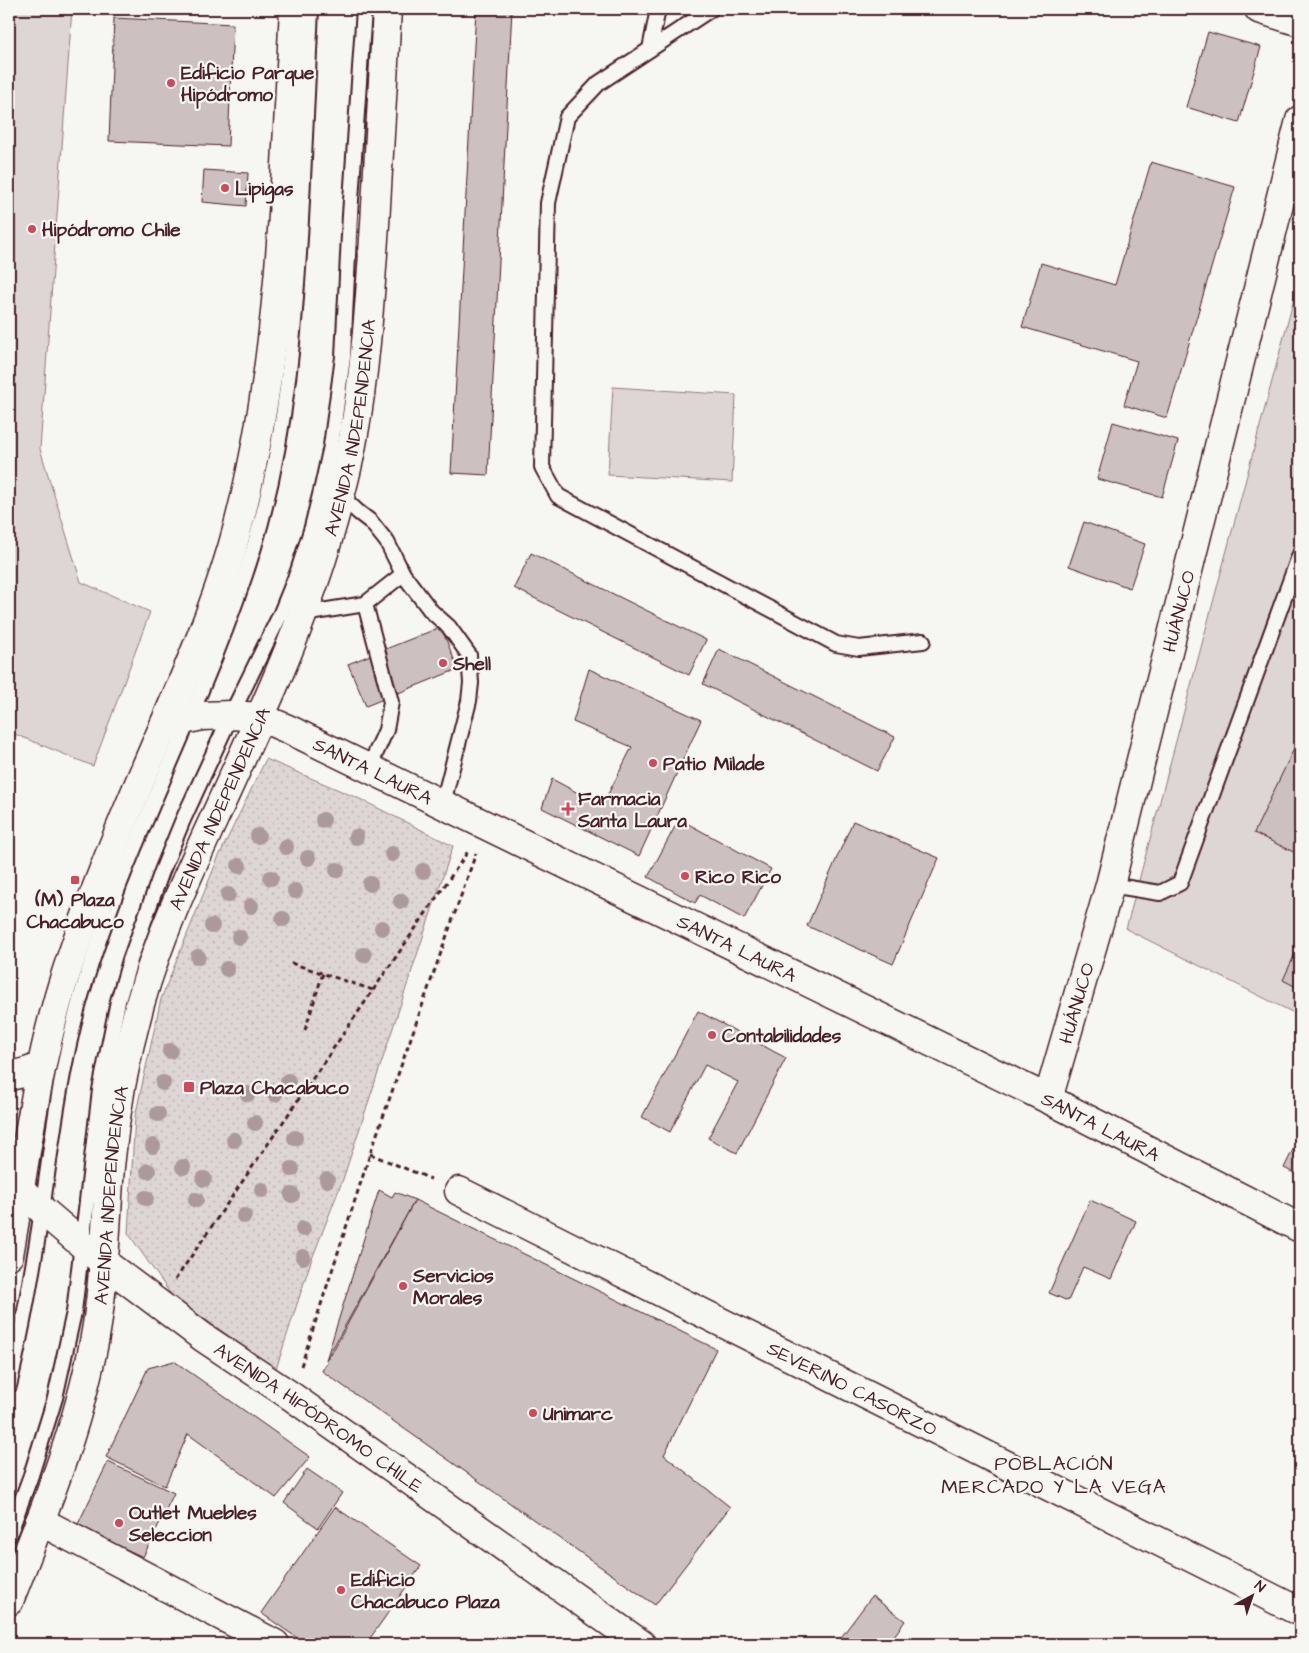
<svg xmlns="http://www.w3.org/2000/svg" width="1309" height="1653" font-family="'Architects Daughter',sans-serif">
<style>
.grass{fill:#ddd6d5;stroke:#947a80}
.park{fill:url(#park-dots);stroke:#947a80}
.building{fill:#ccc1c0;stroke:#4a1f2b}
.lines{fill:none;stroke-linecap:round;stroke-linejoin:round}
.lane-casing{stroke:#4a1f2b;stroke-width:18}
.street-casing{stroke:#4a1f2b;stroke-width:31}
.secondary-casing{stroke:#4a1f2b;stroke-width:31}
.primary-casing{stroke:#4a1f2b;stroke-width:31}
.path{stroke:#4a1f2b;stroke-width:3;stroke-dasharray:5 4;stroke-linecap:butt}
.lane{stroke:#f6f6f2;stroke-width:14}
.street{stroke:#f6f6f2;stroke-width:28}
.secondary{stroke:#f6f6f2;stroke-width:28}
.primary{stroke:#f6f6f2;stroke-width:28}
.tree{fill:#ac999c}
.poi-dot{fill:#d1495b;stroke:#f6f6f2;stroke-width:2}
.labels{text-anchor:middle;stroke-width:4.5;stroke-linejoin:round;paint-order:stroke}
.poi-label{font-size:19px;font-weight:bold;fill:#4a1f2b;stroke:#f6f6f2;text-anchor:start}
.street-label{font-size:19px;fill:#4a1f2b;stroke:#f6f6f2}
.neighbourhood-label{font-size:20px;letter-spacing:1px;fill:#4a1f2b;stroke:#f6f6f2}
</style>
<defs>
<pattern id="park-dots" width="8" height="8" patternUnits="userSpaceOnUse" patternTransform="scale(1.25)"><rect width="8" height="8" fill="#ddd6d5"/><path d="M2 2h.1M6 6h.1" fill="none" stroke="#bfb7b7" stroke-width="1.8" stroke-linecap="round"/></pattern>
</defs>
<rect width="100%" height="100%" fill="#f6f6f2"/>
<filter id="ink" filterUnits="userSpaceOnUse"><feTurbulence type="fractalNoise" baseFrequency=".02" numOctaves="2"/><feDisplacementMap in="SourceGraphic" scale="10" xChannelSelector="R" yChannelSelector="G"/><feConvolveMatrix kernelMatrix="1 2 1 2 8 2 1 2 1" color-interpolation-filters="sRGB"/></filter>
<g filter="url(#ink)">
<g class="grass">
<path d="M 9,9 L 72,9 L 40,449 L 81,582 L 150,612 L 93,766 L 12,733 L 9,729 Z"/>
<path d="M 1300,276 L 1300,1016 L 1126,929 Z"/>
<path d="M 613,387 L 736,395 L 732,482 L 608,475 Z"/>
</g>
<path class="park" d="M 266,759 L 360,799 L 453,846 L 343,1179 L 310,1264 L 276,1369 L 172,1296 L 128,1233 L 135,1117 L 161,999 L 218,858 Z"/>
<g class="building">
<path d="M 476,9 L 512,9 L 488,475 L 451,473 Z"/>
<path d="M 114,18 L 233,24 L 228,146 L 109,141 Z"/>
<path d="M 1208,32 L 1261,47 L 1239,123 L 1186,107 Z"/>
<path d="M 1151,162 L 1235,187 L 1167,418 L 1124,405 L 1137,361 L 1022,327 L 1041,263 L 1115,285 Z"/>
<path d="M 204,170 L 248,173 L 246,206 L 202,202 Z"/>
<path d="M 1113,422 L 1178,441 L 1162,497 L 1097,479 Z"/>
<path d="M 1084,522 L 1145,544 L 1130,588 L 1069,566 Z"/>
<path d="M 531,553 L 706,640 L 689,675 L 514,588 Z"/>
<path d="M 441,627 L 458,669 L 366,706 L 348,664 Z"/>
<path d="M 719,649 L 895,737 L 877,771 L 703,684 Z"/>
<path d="M 589,669 L 701,720 L 639,856 L 542,808 L 552,779 L 602,806 L 632,747 L 573,722 Z"/>
<path d="M 1300,736 L 1300,855 L 1254,833 Z"/>
<path d="M 679,819 L 771,869 L 744,919 L 700,895 L 695,903 L 648,877 Z"/>
<path d="M 853,821 L 939,858 L 893,964 L 807,926 Z"/>
<path d="M 1300,943 L 1300,989 L 1283,980 Z"/>
<path d="M 698,1011 L 786,1058 L 737,1153 L 708,1138 L 738,1082 L 705,1065 L 670,1132 L 642,1117 Z"/>
<path d="M 1300,1135 L 1300,1176 L 1284,1168 Z"/>
<path d="M 379,1190 L 392,1197 L 395,1192 L 415,1200 L 326,1360 Z"/>
<path d="M 415,1200 L 716,1349 L 664,1455 L 730,1507 L 655,1605 L 322,1371 Z"/>
<path d="M 1090,1200 L 1136,1221 L 1111,1279 L 1083,1267 L 1068,1301 L 1049,1293 Z"/>
<path d="M 174,1361 L 310,1457 L 276,1498 L 188,1434 L 165,1486 L 106,1457 L 148,1368 Z"/>
<path d="M 108,1462 L 174,1493 L 143,1557 L 77,1526 Z"/>
<path d="M 307,1469 L 342,1493 L 318,1528 L 284,1503 Z"/>
<path d="M 335,1507 L 421,1566 L 366,1644 L 306,1644 L 261,1613 Z"/>
<path d="M 872,1596 L 905,1621 L 889,1643 L 880,1636 L 874,1644 L 836,1644 Z"/>
</g>
<g class="lines">
<g class="lane-casing">
<g id="lane">
<path d="M 711,9 L 599,83 L 567,117 L 548,203 L 542,467 L 558,496 L 836,644 L 859,648 L 923,641"/>
<path d="M 650,49 L 658,9"/>
<path d="M 341,496 L 358,512 L 371,522 L 387,542 L 403,574 L 431,611 L 449,627 L 469,655 L 471,683 L 469,701 L 443,803"/>
<path d="M 365,604 L 391,702 L 386,730 L 369,768"/>
<path d="M 303,614 L 365,604 L 403,574"/>
<path d="M 1110,885 L 1160,893 L 1180,883 L 1300,554"/>
<path d="M 9,1386 C 23,1328 33,1269 42,1210 C 52,1141 60,1074 78,1007 C 122,848 206,704 254,547 C 288,434 296,318 302,201 C 305,137 308,73 311,9"/>
<path d="M 9,1535 L 31,1475 L 55,1398 L 74,1312 L 100,1090 L 118,1001 L 130,960 L 162,871 L 182,822 L 231,715 L 281,613 L 298,571 L 312,527 L 322,487 L 331,446 L 343,357 L 350,215 L 364,9"/>
</g>
</g>
<g class="street-casing">
<g id="street">
<path d="M 1259,9 L 1300,22"/>
<path id="s1" d="M 1048,1099 L 1110,885 L 1300,120"/>
<path id="s2" d="M 459,1191 L 1300,1612"/>
<path d="M 40,1521 L 275,1644"/>
</g>
</g>
<g class="secondary-casing">
<g id="secondary">
<path id="s3" d="M 163,728 L 188,719 L 202,716 L 231,715 L 260,717 L 290,730 L 1048,1099 L 1300,1228"/>
<path id="s4" d="M 9,1178 L 42,1210 L 103,1262 L 204,1338 L 291,1396 L 641,1644"/>
</g>
</g>
<g class="primary-casing">
<g id="primary">
<path d="M 9,1076 L 23,1073 L 41,1067"/>
<path d="M 9,1255 C 26,1158 37,1058 69,964 C 93,892 122,822 152,753 C 181,685 211,619 232,548 C 282,373 284,189 294,9"/>
<path id="s5" d="M 9,1601 C 44,1512 82,1420 97,1325 C 105,1273 106,1220 110,1167 C 115,1112 125,1058 140,1004 C 159,937 188,875 217,812 C 255,729 294,646 322,559 C 334,520 346,480 353,439 C 366,368 370,296 375,224 C 379,152 383,81 387,9"/>
</g>
</g>
<g class="path">
<path d="M 291,963 L 373,990"/>
<path d="M 305,1030 L 323,973"/>
<path d="M 370,1154 L 431,1179"/>
<path d="M 175,1280 L 469,850"/>
<path d="M 301,1366 L 370,1154 L 476,853"/>
</g>
<use href="#lane" class="lane"/>
<use href="#street" class="street"/>
<use href="#secondary" class="secondary"/>
<use href="#primary" class="primary"/>
</g>
<g class="tree">
<circle cx="323" cy="820" r="8"/>
<circle cx="258" cy="836" r="8"/>
<circle cx="356" cy="837" r="8"/>
<circle cx="286" cy="847" r="8"/>
<circle cx="392" cy="854" r="8"/>
<circle cx="308" cy="858" r="8"/>
<circle cx="239" cy="866" r="8"/>
<circle cx="337" cy="870" r="8"/>
<circle cx="423" cy="871" r="8"/>
<circle cx="271" cy="878" r="8"/>
<circle cx="370" cy="884" r="8"/>
<circle cx="295" cy="891" r="8"/>
<circle cx="228" cy="895" r="8"/>
<circle cx="401" cy="901" r="8"/>
<circle cx="251" cy="906" r="8"/>
<circle cx="283" cy="919" r="8"/>
<circle cx="212" cy="926" r="8"/>
<circle cx="382" cy="928" r="8"/>
<circle cx="239" cy="937" r="8"/>
<circle cx="364" cy="955" r="8"/>
<circle cx="198" cy="957" r="8"/>
<circle cx="227" cy="969" r="8"/>
<circle cx="170" cy="1051" r="8"/>
<circle cx="288" cy="1081" r="8"/>
<circle cx="163" cy="1083" r="8"/>
<circle cx="248" cy="1094" r="8"/>
<circle cx="275" cy="1094" r="8"/>
<circle cx="158" cy="1114" r="8"/>
<circle cx="255" cy="1123" r="8"/>
<circle cx="295" cy="1138" r="8"/>
<circle cx="234" cy="1140" r="8"/>
<circle cx="153" cy="1146" r="8"/>
<circle cx="183" cy="1167" r="8"/>
<circle cx="292" cy="1169" r="8"/>
<circle cx="148" cy="1171" r="8"/>
<circle cx="204" cy="1179" r="8"/>
<circle cx="327" cy="1180" r="8"/>
<circle cx="262" cy="1190" r="8"/>
<circle cx="292" cy="1195" r="8"/>
<circle cx="146" cy="1198" r="8"/>
<circle cx="196" cy="1200" r="8"/>
<circle cx="244" cy="1216" r="8"/>
<circle cx="303" cy="1229" r="8"/>
<circle cx="303" cy="1257" r="8"/>
</g>
</g>
<g class="poi-dot">
<circle cx="171" cy="83" r="5"/>
<circle cx="225" cy="188" r="5"/>
<circle cx="32" cy="229" r="5"/>
<circle cx="443" cy="663" r="5"/>
<circle cx="653" cy="763" r="5"/>
<path d="M565.5 801.5h5v5h5v5h-5v5h-5v-5h-5v-5h5z"/>
<circle cx="685" cy="876" r="5"/>
<rect x="70" y="875" width="10" height="10" rx="2.5"/>
<circle cx="712" cy="1035" r="5"/>
<rect x="183" y="1081" width="12" height="12" rx="2.5"/>
<circle cx="403" cy="1286" r="5"/>
<circle cx="533" cy="1413" r="5"/>
<circle cx="119" cy="1523" r="5"/>
<circle cx="341" cy="1590" r="5"/>
</g>
<g class="labels">
<g class="poi-label">
<text x="181" y="79">Edificio Parque<tspan x="181" dy="22">Hipódromo</tspan></text>
<text x="235" y="195">Lipigas</text>
<text x="42" y="236">Hipódromo Chile</text>
<text x="453" y="670">Shell</text>
<text x="663" y="770">Patio Milade</text>
<text x="578" y="805">Farmacia<tspan x="578" dy="22">Santa Laura</tspan></text>
<text x="695" y="883">Rico Rico</text>
<text x="75" y="906" text-anchor="middle">(M) Plaza<tspan x="75" dy="22">Chacabuco</tspan></text>
<text x="722" y="1042">Contabilidades</text>
<text x="200" y="1094">Plaza Chacabuco</text>
<text x="413" y="1282">Servicios<tspan x="413" dy="22">Morales</tspan></text>
<text x="543" y="1420">Unimarc</text>
<text x="129" y="1519">Outlet Muebles<tspan x="129" dy="22">Seleccion</tspan></text>
<text x="351" y="1586">Edificio<tspan x="351" dy="22">Chacabuco Plaza</tspan></text>
</g>
<g class="street-label">
<text dy="7" stroke="none"><textPath href="#s5" startOffset="1231">AVENIDA INDEPENDENCIA</textPath></text>
<text dy="7" stroke="none"><textPath href="#s1" startOffset="505">HUÁNUCO</textPath></text>
<text dy="7" stroke="none"><textPath href="#s3" startOffset="224">SANTA LAURA</textPath></text>
<text dy="7" stroke="none"><textPath href="#s5" startOffset="826">AVENIDA INDEPENDENCIA</textPath></text>
<text dy="7" stroke="none"><textPath href="#s3" startOffset="629">SANTA LAURA</textPath></text>
<text dy="7" stroke="none"><textPath href="#s1" startOffset="100">HUÁNUCO</textPath></text>
<text dy="7" stroke="none"><textPath href="#s3" startOffset="1034">SANTA LAURA</textPath></text>
<text dy="7" stroke="none"><textPath href="#s5" startOffset="421">AVENIDA INDEPENDENCIA</textPath></text>
<text dy="7" stroke="none"><textPath href="#s2" startOffset="440">SEVERINO CASORZO</textPath></text>
<text dy="7" stroke="none"><textPath href="#s4" startOffset="392">AVENIDA HIPÓDROMO CHILE</textPath></text>
</g>
<g class="neighbourhood-label">
<text x="1054" y="1470">POBLACIÓN<tspan x="1054" dy="23">MERCADO Y LA VEGA</tspan></text>
</g>
</g>
<rect width="1309" height="1653" fill="none" stroke="#f6f6f2" stroke-width="30"/>
<rect x="15" y="15" width="1279" height="1623" fill="none" stroke="#4a1f2b" stroke-width="2" filter="url(#ink)"/>
<g transform="translate(1252 1596) rotate(40)" stroke="#f6f6f2" stroke-width="4" paint-order="stroke">
<path d="M0-4L9 19L0 12L-9 19Z" fill="#4a1f2b"/>
<text y="-8" font-size="14" font-weight="bold" text-anchor="middle" fill="#4a1f2b">N</text>
</g>
</svg>
